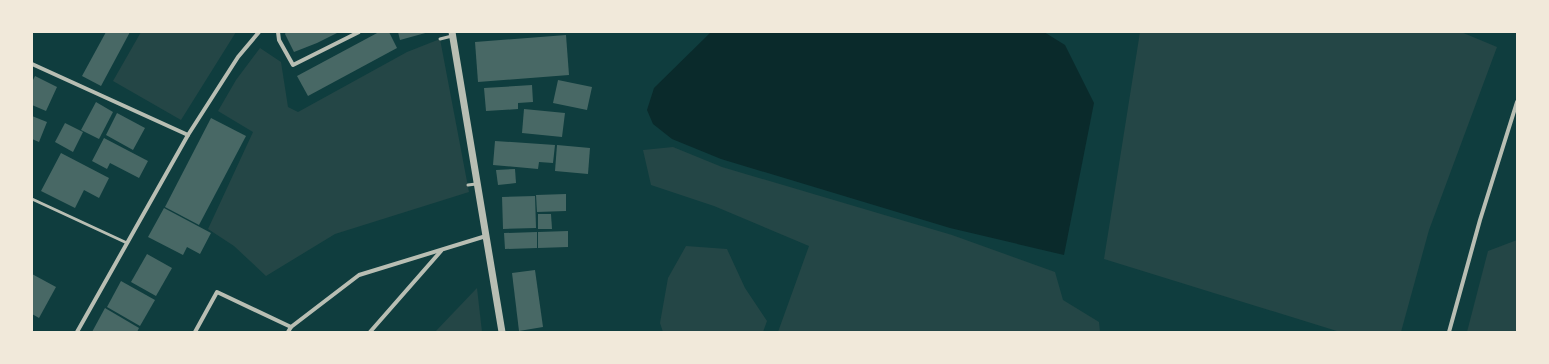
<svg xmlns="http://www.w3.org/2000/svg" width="1549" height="364" font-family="'Roboto Serif',serif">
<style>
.green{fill:#244646}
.water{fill:#0a2a2b}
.building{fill:#486865}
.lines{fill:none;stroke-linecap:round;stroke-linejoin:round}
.service{stroke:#b8beb3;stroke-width:3}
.minor{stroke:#b8beb3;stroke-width:4}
.tertiary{stroke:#b8beb3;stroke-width:7}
</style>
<rect width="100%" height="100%" fill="#0f3d3e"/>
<g class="green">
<path d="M 141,32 L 236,32 L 181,120 L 113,81 Z"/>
<path d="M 1140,32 L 1461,32 L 1497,47 L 1429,230 L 1401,332 L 1340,332 L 1104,259 Z"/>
<path d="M 440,39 L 469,192 L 335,234 L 266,276 L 234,246 L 208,229 L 253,132 L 218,111 L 236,80 L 260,48 L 281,62 L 288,107 L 298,112 L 407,52 Z"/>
<path d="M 673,147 L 722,167 L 952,235 L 1055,272 L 1063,300 L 1099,322 L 1100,332 L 778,332 L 809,246 L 714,206 L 651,185 L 643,150 Z"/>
<path d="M 1517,240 L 1517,332 L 1467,332 L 1488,251 Z"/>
<path d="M 686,246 L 727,249 L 745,288 L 767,321 L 763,332 L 663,332 L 660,323 L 668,278 Z"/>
<path d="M 477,288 L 482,332 L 435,332 Z"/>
</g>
<path class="water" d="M 711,32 L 1044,32 L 1065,45 L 1094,103 L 1064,255 L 950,228 L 721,159 L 672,139 L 653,124 L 647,110 L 654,88 Z"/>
<g class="building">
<path d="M 106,32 L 130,32 L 101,86 L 82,76 Z"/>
<path d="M 286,32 L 339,32 L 317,43 L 294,52 L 285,34 Z"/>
<path d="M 379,32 L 389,32 L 397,48 L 308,96 L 297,76 Z"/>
<path d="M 398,32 L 429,32 L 400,40 Z"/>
<path d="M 566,35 L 569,75 L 478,82 L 475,42 Z"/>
<path d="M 35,76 L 57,87 L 46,111 L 32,105 L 32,82 Z"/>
<path d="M 558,80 L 592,87 L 587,110 L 553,103 Z"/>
<path d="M 532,85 L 533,102 L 518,103 L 518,109 L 486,111 L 484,88 Z"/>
<path d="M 96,102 L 113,112 L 99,139 L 81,130 Z"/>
<path d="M 524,109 L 565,113 L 562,137 L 522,133 Z"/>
<path d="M 117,113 L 145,128 L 133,150 L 106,135 Z"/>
<path d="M 32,116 L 47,122 L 39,142 L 32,139 Z"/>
<path d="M 211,118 L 246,136 L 199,225 L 165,207 Z"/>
<path d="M 65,123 L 83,132 L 73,152 L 55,142 Z"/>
<path d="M 104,138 L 148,161 L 139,178 L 110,163 L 107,169 L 92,161 Z"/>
<path d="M 495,141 L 555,145 L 553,163 L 539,162 L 538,169 L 493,165 Z"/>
<path d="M 557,145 L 590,148 L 588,174 L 555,171 Z"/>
<path d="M 61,153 L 109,178 L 99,198 L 84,190 L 75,208 L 41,191 Z"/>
<path d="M 515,169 L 516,183 L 498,185 L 496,170 Z"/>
<path d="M 566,194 L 566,211 L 537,212 L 536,195 Z"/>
<path d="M 535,196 L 536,228 L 503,229 L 502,197 Z"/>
<path d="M 164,208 L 211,233 L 200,254 L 187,247 L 183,255 L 148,237 Z"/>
<path d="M 538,214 L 551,214 L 552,229 L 538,229 Z"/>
<path d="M 568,231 L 568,247 L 538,248 L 538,232 Z"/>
<path d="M 537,232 L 537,248 L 505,249 L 504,233 Z"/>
<path d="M 147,254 L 172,268 L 156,296 L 131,282 Z"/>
<path d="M 535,270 L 543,327 L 519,331 L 512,273 Z"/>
<path d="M 32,274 L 56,287 L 39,318 L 32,314 Z"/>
<path d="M 121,281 L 155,300 L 140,326 L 107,307 Z"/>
<path d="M 105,308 L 139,328 L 137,332 L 92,332 Z"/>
</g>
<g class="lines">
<g class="service">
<path d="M 440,39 L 452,36"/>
<path d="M 468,185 L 476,184"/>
<path d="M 32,199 L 127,243"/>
</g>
<g class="minor">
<path d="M 278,32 L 279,40 L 293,65 L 359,32"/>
<path d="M 32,64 L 188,135"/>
<path d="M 77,332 L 188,135 L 238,57 L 259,32"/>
<path d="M 195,332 L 217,292 L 291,327"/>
<path d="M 288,332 L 291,327 L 359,275 L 486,236"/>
<path d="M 370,332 L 441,251"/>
<path d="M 1449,332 L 1480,220 L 1517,102"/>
</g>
<path class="tertiary" d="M 452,32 L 502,332"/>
</g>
<rect width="1549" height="364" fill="none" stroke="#f1e9da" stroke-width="66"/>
</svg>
